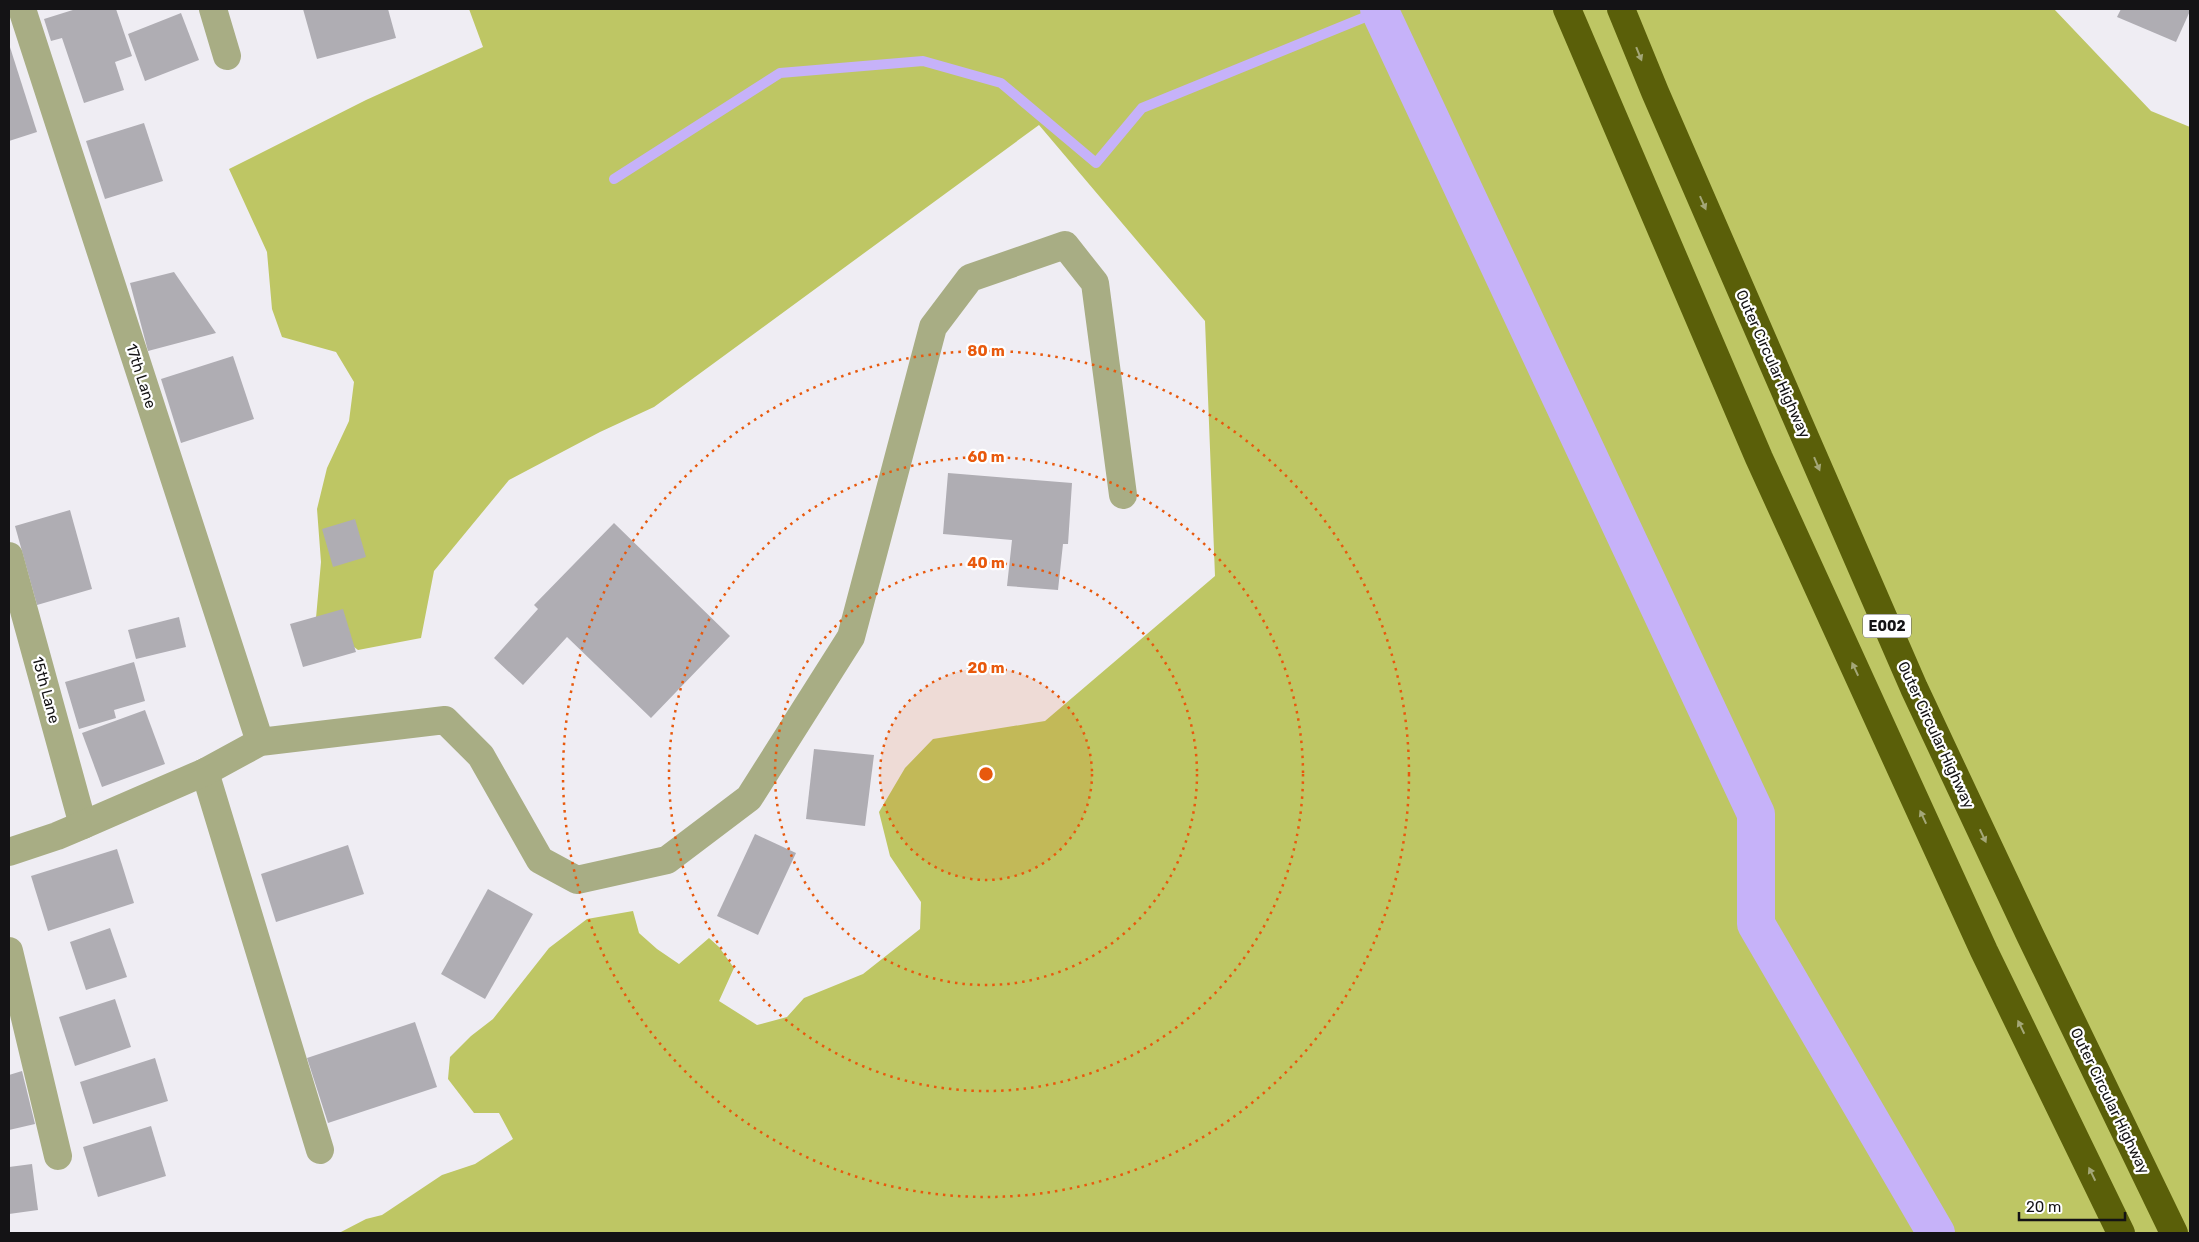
<svg xmlns="http://www.w3.org/2000/svg" width="2199" height="1242" font-family="Rubik,sans-serif">
<style>
.green{fill:#bec664}
.lines{fill:none;stroke-linecap:round;stroke-linejoin:round}
.stream{stroke:#c6b2f9;stroke-width:10}
.canal{stroke:#c6b2f9;stroke-width:38}
.building{fill:#afadb3}
.minor{stroke:#a8ad84;stroke-width:28}
.highway{stroke:#5a5f09;stroke-width:28}
.oneway{fill:#a4a778}
.ring{fill:none;stroke:#e8590c;stroke-width:2.5;stroke-dasharray:2.5 5}
.labels{text-anchor:middle;stroke-width:4.5;stroke-linejoin:round;paint-order:stroke}
.shield{fill:#fff;stroke:#5a5a5b;stroke-width:1}
.shield-label{font-size:14px;font-weight:bold;fill:#141315}
.street-label{font-size:15px;fill:#141315;stroke:#fff}
.centre{fill:#e8590c;stroke:#fff;stroke-width:2.5}
.ring-label{font-size:15px;text-anchor:middle;font-weight:bold;fill:#e8590c;stroke:#fff;stroke-width:4.5;stroke-linejoin:round;paint-order:stroke}
</style>
<rect width="100%" height="100%" fill="#efedf3"/>
<path class="green" d="M 469,9 L 2054,9 L 2151,111 L 2190,127 L 2190,1233 L 339,1233 L 366,1219 L 382,1215 L 442,1175 L 475,1164 L 513,1139 L 499,1113 L 474,1113 L 448,1079 L 450,1057 L 471,1036 L 493,1019 L 549,948 L 587,919 L 633,911 L 639,933 L 657,949 L 679,964 L 709,938 L 719,947 L 734,968 L 719,1001 L 757,1025 L 787,1017 L 804,998 L 863,974 L 920,929 L 921,902 L 890,856 L 879,812 L 905,768 L 933,739 L 1045,721 L 1215,576 L 1205,321 L 1039,125 L 654,407 L 600,432 L 509,480 L 434,571 L 421,638 L 358,650 L 316,618 L 321,562 L 317,509 L 327,468 L 349,421 L 354,382 L 336,352 L 282,337 L 272,309 L 267,252 L 229,169 L 366,100 L 483,47 Z"/>
<g class="lines">
<path class="stream" d="M 614,179 L 780,73 L 923,61 L 1001,83 L 1096,163 L 1142,108 L 1380,11"/>
<path class="canal" d="M 1379,9 L 1756,814 L 1756,924 L 1936,1233"/>
</g>
<g class="building">
<path d="M 76,9 L 116,9 L 132,56 L 115,62 L 124,90 L 84,103 L 62,38 L 51,41 L 44,19 Z"/>
<path d="M 303,9 L 388,9 L 396,38 L 317,59 Z"/>
<path d="M 2121,9 L 2190,9 L 2190,11 L 2176,42 L 2117,17 Z"/>
<path d="M 181,13 L 199,60 L 145,81 L 128,34 Z"/>
<path d="M 9,44 L 37,132 L 9,141 Z"/>
<path d="M 144,123 L 163,181 L 105,199 L 86,141 Z"/>
<path d="M 174,272 L 216,333 L 148,351 L 130,283 Z"/>
<path d="M 233,356 L 254,419 L 181,443 L 161,379 Z"/>
<path d="M 948,473 L 1072,483 L 1068,544 L 1063,544 L 1058,590 L 1007,586 L 1012,540 L 943,534 Z"/>
<path d="M 70,510 L 92,589 L 37,605 L 15,526 Z"/>
<path d="M 355,519 L 366,557 L 333,567 L 322,529 Z"/>
<path d="M 614,523 L 730,636 L 651,718 L 567,637 L 523,685 L 494,658 L 538,609 L 534,605 Z"/>
<path d="M 343,609 L 356,652 L 303,667 L 290,624 Z"/>
<path d="M 179,617 L 186,647 L 136,659 L 128,630 Z"/>
<path d="M 134,662 L 145,701 L 114,710 L 116,718 L 79,729 L 65,682 Z"/>
<path d="M 145,710 L 165,764 L 102,787 L 82,733 Z"/>
<path d="M 814,749 L 874,755 L 865,826 L 806,819 Z"/>
<path d="M 755,834 L 796,853 L 758,935 L 717,916 Z"/>
<path d="M 348,845 L 364,894 L 276,922 L 261,874 Z"/>
<path d="M 117,849 L 134,903 L 48,931 L 31,876 Z"/>
<path d="M 488,889 L 533,914 L 485,999 L 441,974 Z"/>
<path d="M 110,928 L 127,977 L 86,990 L 70,942 Z"/>
<path d="M 115,999 L 131,1047 L 75,1066 L 59,1017 Z"/>
<path d="M 415,1022 L 437,1087 L 328,1123 L 307,1058 Z"/>
<path d="M 155,1058 L 168,1101 L 93,1124 L 80,1082 Z"/>
<path d="M 22,1071 L 35,1124 L 9,1130 L 9,1075 Z"/>
<path d="M 151,1126 L 166,1176 L 98,1197 L 83,1147 Z"/>
<path d="M 32,1164 L 38,1210 L 9,1214 L 9,1167 Z"/>
</g>
<g class="lines">
<g class="minor">
<path d="M 22,9 L 260,742"/>
<path d="M 213,9 L 227,56"/>
<path d="M 9,556 L 83,825"/>
<path d="M 205,772 L 320,1150"/>
<path d="M 9,852 L 57,836 L 83,825 L 205,772 L 260,742 L 445,720 L 481,756 L 540,860 L 577,880 L 667,860 L 749,798 L 851,637 L 933,327 L 970,278 L 1065,245 L 1095,283 L 1123,495"/>
<path d="M 9,951 L 58,1156"/>
</g>
<g class="highway">
<path d="M 1567,9 L 1759,458 L 1984,951 L 2121,1233"/>
<path d="M 1621,9 L 1655,92 L 1914,688 L 2030,935 L 2174,1233"/>
</g>
</g>
<defs><path id="oneway-solid" d="M-6-.8H1V-3.2L6.5 0L1 3.2V.8H-6Z" transform="scale(1.25)"/></defs>
<g class="oneway">
<use href="#oneway-solid" transform="translate(1639 54) rotate(68)"/>
<use href="#oneway-solid" transform="translate(1703 203) rotate(66)"/>
<use href="#oneway-solid" transform="translate(1817 464) rotate(67)"/>
<use href="#oneway-solid" transform="translate(1855 669) rotate(-115)"/>
<use href="#oneway-solid" transform="translate(1923 817) rotate(-115)"/>
<use href="#oneway-solid" transform="translate(1983 836) rotate(65)"/>
<use href="#oneway-solid" transform="translate(2021 1027) rotate(-116)"/>
<use href="#oneway-solid" transform="translate(2092 1174) rotate(-116)"/>
</g>
<circle cx="986" cy="774" r="106" fill="#e8590c" fill-opacity=".12"/>
<g class="ring">
<circle cx="986" cy="774" r="106"/>
<circle cx="986" cy="774" r="211"/>
<circle cx="986" cy="774" r="317"/>
<circle cx="986" cy="774" r="423"/>
</g>
<g class="labels">
<rect class="shield" x="1863" y="614.5" width="48" height="23" rx="4"/>
<g class="shield-label">
<text x="1887" y="631">E002</text>
</g>
<g class="street-label">
<text transform="translate(1773 364) rotate(66)" y="5">Outer Circular Highway</text>
<text transform="translate(141 376) rotate(72)" y="5">17th Lane</text>
<text transform="translate(46 690) rotate(75)" y="5">15th Lane</text>
<text transform="translate(1936 735) rotate(65)" y="5">Outer Circular Highway</text>
<text transform="translate(2110 1101) rotate(64)" y="5">Outer Circular Highway</text>
</g>
</g>
<circle cx="986" cy="774" r="8" class="centre"/>
<g class="ring-label">
<text x="986" y="356">80 m</text>
<text x="986" y="462">60 m</text>
<text x="986" y="568">40 m</text>
<text x="986" y="673">20 m</text>
</g>
<rect width="2199" height="1242" fill="none" stroke="#141315" stroke-width="20"/>
<path d="M2019 1212v8h106v-8" fill="none" stroke="#141315" stroke-width="2.5"/>
<text x="2026" y="1212" font-size="15" fill="#141315" stroke="#ffffff" stroke-width="4" paint-order="stroke">20 m</text>
</svg>
